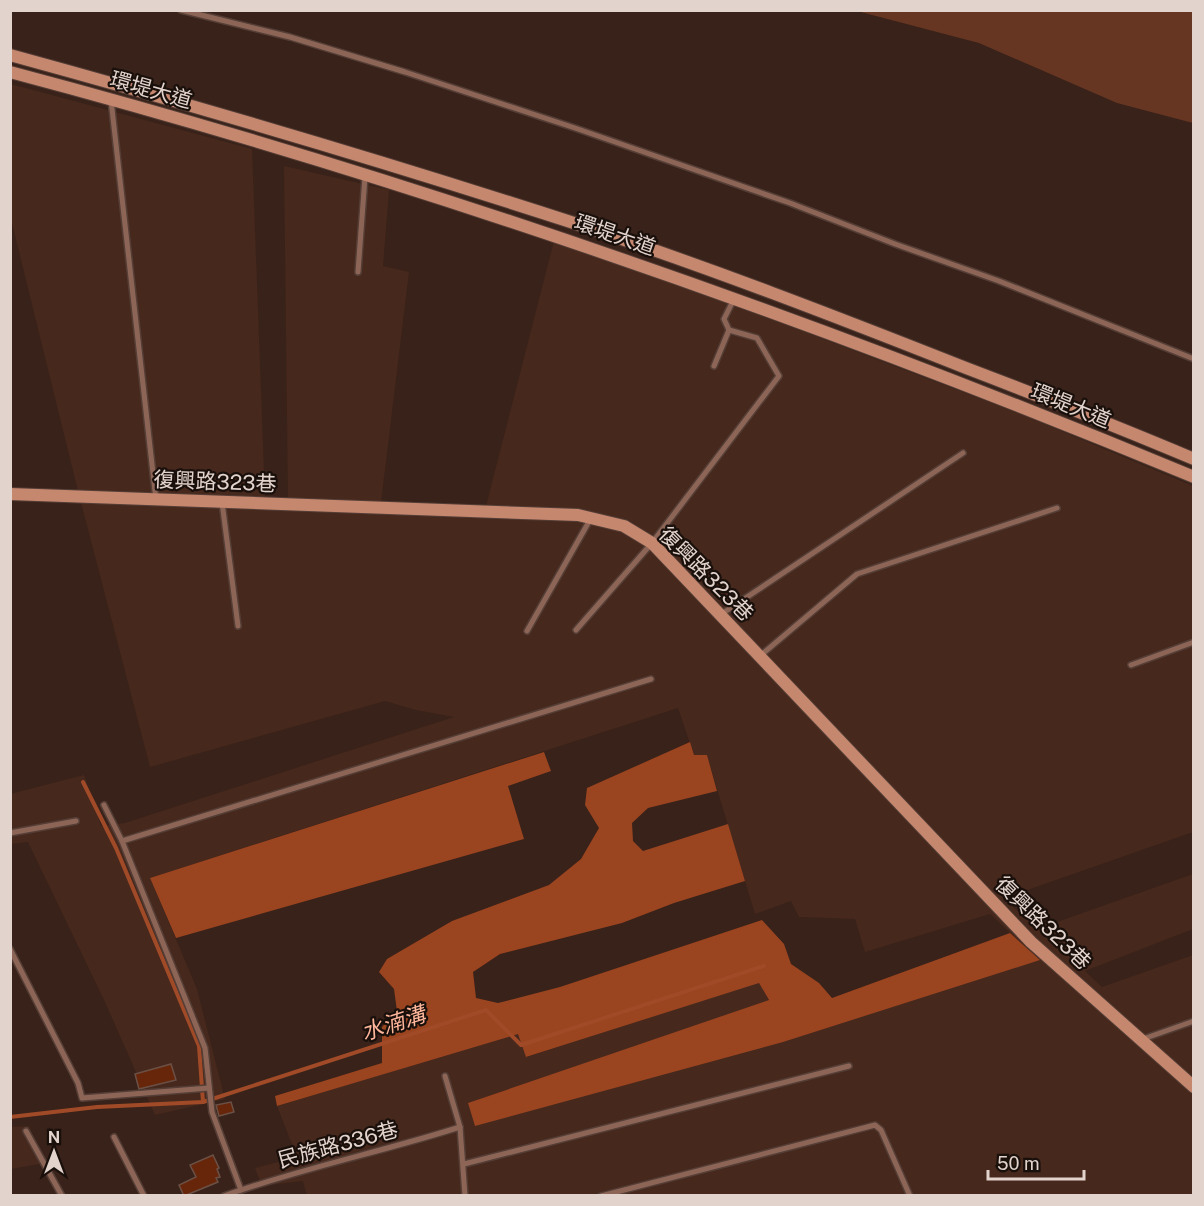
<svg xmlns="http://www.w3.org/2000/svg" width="1204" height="1206" font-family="'Public Sans','Noto Sans TC',sans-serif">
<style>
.built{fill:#46281d}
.green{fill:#673623}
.forest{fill:#9a4420}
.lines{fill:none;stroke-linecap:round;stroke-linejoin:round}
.stream{stroke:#a14a27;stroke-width:4}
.building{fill:#672609;stroke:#6b5046;stroke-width:1.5}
.lane-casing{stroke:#543e36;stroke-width:8}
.secondary-casing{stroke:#543e36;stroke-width:14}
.lane{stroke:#8d6557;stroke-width:5}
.secondary{stroke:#c6876f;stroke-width:12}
.labels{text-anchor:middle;stroke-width:4.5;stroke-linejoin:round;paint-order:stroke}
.street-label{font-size:21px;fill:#e3d3cd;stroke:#190f0b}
.water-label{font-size:22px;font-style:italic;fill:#ffb69b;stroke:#190f0b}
</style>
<rect width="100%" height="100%" fill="#392219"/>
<g class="built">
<path d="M 11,84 L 252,149 L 265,499 L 288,499 L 284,166 L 389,190 L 383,266 L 409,272 L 381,502 L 485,510 L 554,241 L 773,320 L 1023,415 L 1193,486 L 1193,832 L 1002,899 L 1040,928 L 1193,874 L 1193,929 L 1085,971 L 1102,987 L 1193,955 L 1193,1195 L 307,1196 L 303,1181 L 262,1186 L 255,1168 L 297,1157 L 277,1106 L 519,1033 L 527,1057 L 759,982 L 769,1001 L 469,1103 L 1039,960 L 990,914 L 865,952 L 855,919 L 799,917 L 791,901 L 755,914 L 707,756 L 694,755 L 678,708 L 150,878 L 197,989 L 225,1099 L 155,1115 L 105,1002 L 28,842 L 11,844 L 10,794 L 84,775 L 101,826 L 125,823 L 454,717 L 416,710 L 385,701 L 150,767 L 77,487 L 11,219 Z"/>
<path d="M 29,1126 L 45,1163 L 11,1169 L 10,1127 Z"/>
</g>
<path class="green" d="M 857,11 L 1193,11 L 1193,123 L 1117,103 L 979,43 Z"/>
<g class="forest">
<path d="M 690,742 L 694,755 L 707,755 L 717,791 L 648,808 L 632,823 L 633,841 L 643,851 L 728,824 L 745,881 L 674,903 L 622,923 L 500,954 L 473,972 L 476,998 L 498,1003 L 560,987 L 762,920 L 784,944 L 791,964 L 819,983 L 832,998 L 1010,933 L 1040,960 L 783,1042 L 475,1126 L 468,1103 L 769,1000 L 759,983 L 526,1057 L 518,1034 L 277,1106 L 275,1096 L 382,1063 L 382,1027 L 397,1011 L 394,989 L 379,972 L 387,959 L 452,921 L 549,885 L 581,859 L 599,828 L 585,805 L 587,788 Z"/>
<path d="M 544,752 L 551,771 L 508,786 L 524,839 L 176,938 L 150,878 Z"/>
</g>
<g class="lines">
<g class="stream">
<path d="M 83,782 L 116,848 L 199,1046 L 203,1102"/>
<path d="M 10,1117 L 97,1107 L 203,1102 L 486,1010 L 521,1045 L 764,966"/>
</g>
</g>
<g class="building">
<path d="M 171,1064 L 176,1080 L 139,1089 L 135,1074 Z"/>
<path d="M 231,1102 L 234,1112 L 219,1116 L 216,1105 Z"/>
<path d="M 213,1155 L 219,1168 L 217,1169 L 220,1177 L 216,1178 L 218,1182 L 184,1196 L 179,1185 L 196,1177 L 190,1165 Z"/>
</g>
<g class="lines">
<g class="lane-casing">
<g id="lane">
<path d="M 181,10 L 290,37 L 405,72 L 575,128 L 790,203 L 895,244 L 999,281 L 1194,359"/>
<path d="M 111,100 L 156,500"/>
<path d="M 358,272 L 365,177"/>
<path d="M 714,366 L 729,330"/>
<path d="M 222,502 L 238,626"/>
<path d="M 720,615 L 963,453"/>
<path d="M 576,630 L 652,543 L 779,376 L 757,338 L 729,330 L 724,319 L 734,299"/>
<path d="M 527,631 L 591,518"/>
<path d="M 760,656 L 857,574 L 1057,508"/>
<path d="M 1131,665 L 1194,642"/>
<path d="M 104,805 L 122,841 L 205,1048 L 212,1112 L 241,1190"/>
<path d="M 10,833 L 76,821"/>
<path d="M 122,841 L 651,679"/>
<path d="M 10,949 L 78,1083 L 82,1098 L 209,1088"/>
<path d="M 1143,1039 L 1194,1021"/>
<path d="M 445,1076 L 460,1127 L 465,1196"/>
<path d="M 26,1131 L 62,1196"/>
<path d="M 114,1137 L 144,1196"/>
<path d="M 464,1164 L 849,1066"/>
<path d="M 224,1196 C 301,1168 382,1152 460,1127"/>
<path d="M 601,1196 L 875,1125 L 881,1130 L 910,1196"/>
</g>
</g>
<g class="secondary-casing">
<g id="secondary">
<path d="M 10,55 C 200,107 389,163 577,224 C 708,267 837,317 966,368 C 1042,397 1118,427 1194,459"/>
<path d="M 10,72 C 414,179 808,317 1194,477"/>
<path d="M 10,494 L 578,515 L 624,526 L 652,543 L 1031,942 L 1194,1087"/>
</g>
</g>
<use href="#lane" class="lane"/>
<use href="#secondary" class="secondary"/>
</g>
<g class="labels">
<g class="street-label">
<text transform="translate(151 90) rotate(16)" y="7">環堤大道</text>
<text transform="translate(615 235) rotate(19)" y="7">環堤大道</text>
<text transform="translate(1071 406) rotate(22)" y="7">環堤大道</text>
<text transform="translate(215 482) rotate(2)" y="7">復興路323巷</text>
<text transform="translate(706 574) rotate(45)" y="7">復興路323巷</text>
<text transform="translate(1043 923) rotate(44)" y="7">復興路323巷</text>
<text transform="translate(338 1145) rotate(-15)" y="7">民族路336巷</text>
</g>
<g class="water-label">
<text transform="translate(393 1023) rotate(-18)" y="8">水湳溝</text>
</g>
</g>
<rect width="1204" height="1206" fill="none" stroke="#e3d3cd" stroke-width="24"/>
<g transform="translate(54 1152)" stroke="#190f0b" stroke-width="4.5" paint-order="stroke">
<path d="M0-4.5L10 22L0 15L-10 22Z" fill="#e3d3cd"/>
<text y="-9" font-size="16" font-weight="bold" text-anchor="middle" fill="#e3d3cd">N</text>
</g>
<path d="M988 1170v9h96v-9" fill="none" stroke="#e3d3cd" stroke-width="3"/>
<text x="997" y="1170" font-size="18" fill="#e3d3cd" stroke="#190f0b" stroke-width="4.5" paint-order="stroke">50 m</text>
</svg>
